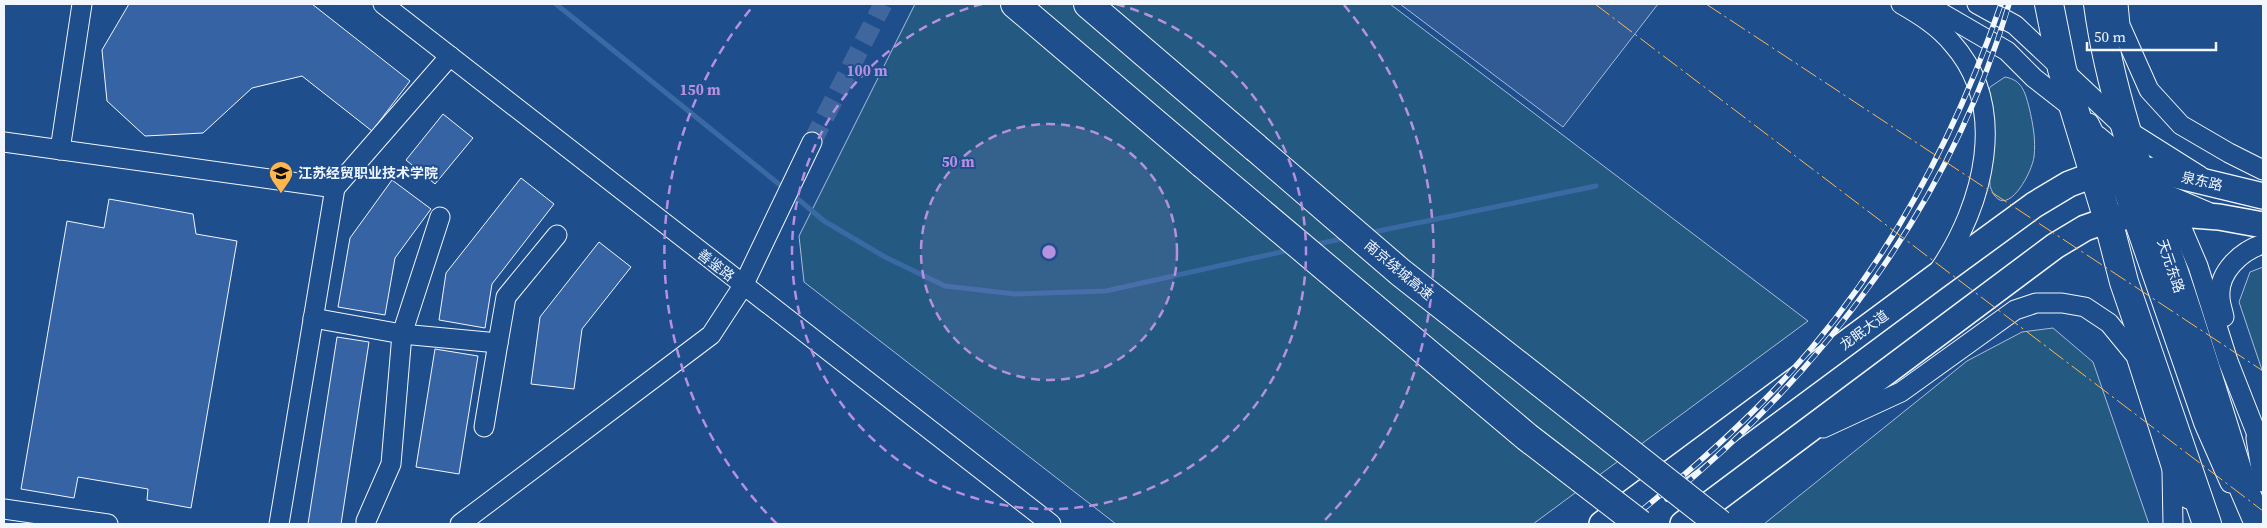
<svg xmlns="http://www.w3.org/2000/svg" width="2267" height="528" font-family="'Source Serif 4','Noto Sans SC',serif">
<style>
.green{fill:#245a82;stroke:#a8bbd7}
.parking{fill:#305b95;stroke:#a8bbd7}
.lines{fill:none;stroke-linecap:round;stroke-linejoin:round}
.stream{stroke:#3b69a3;stroke-width:5}
.building{fill:#3563a3;stroke:#f2f6ff}
.minor-tunnel{stroke:#3f679d;stroke-width:19;stroke-dasharray:19 9;stroke-linecap:butt}
.minor-casing{stroke:#f2f6ff;stroke-width:21}
.major-casing{stroke:#f2f6ff;stroke-width:28}
.highway-casing{stroke:#f2f6ff;stroke-width:30}
.minor{stroke:#1f4e8c;stroke-width:19}
.major{stroke:#1f4e8c;stroke-width:25}
.highway{stroke:#1f4e8c;stroke-width:28}
.rail-casing{stroke:#f2f6ff;stroke-width:5.5}
.rail{stroke:#1f4e8c;stroke-width:4;stroke-dasharray:11;stroke-linecap:butt}
.highway-bridge-casing{stroke:#f2f6ff;stroke-width:30;stroke-linecap:butt}
.highway-bridge{stroke:#1f4e8c;stroke-width:28}
.power{stroke:#ffb74d;stroke-width:1;stroke-dasharray:18 4 2.5 4;stroke-linecap:butt}
.ring{fill:none;stroke:#b691df;stroke-width:2.5;stroke-dasharray:9 6}
.labels{text-anchor:middle;stroke-width:4;stroke-linejoin:round;paint-order:stroke}
.poi-label{font-size:14px;font-weight:bold;fill:#f2f6ff;stroke:#1f4e8c;text-anchor:start}
.street-label{font-size:14px;fill:#f2f6ff;stroke:#1f4e8c}
.centre{fill:#b691df;stroke:#1f4e8c;stroke-width:2.5}
.ring-label{font-size:15px;text-anchor:middle;font-weight:bold;fill:#b691df;stroke:#1f4e8c;stroke-width:4;stroke-linejoin:round;paint-order:stroke}
</style>
<rect width="100%" height="100%" fill="#1f4e8c"/>
<g class="green">
<path d="M 915,4 L 1390,4 L 1808,321 L 1533,524 L 1116,524 L 804,282 L 799,236 Z"/>
<path d="M 2005,77 C 2022,80 2025,92 2029,107 C 2033,124 2036,140 2034,157 C 2031,176 2003,225 1990,186 L 1987,96 L 1990,87 Z"/>
<path d="M 2263,267 L 2263,373 L 2239,302 L 2250,272 Z"/>
<path d="M 2053,328 L 2093,362 L 2149,524 L 1764,524 L 1967,361 L 2022,332 Z"/>
</g>
<path class="parking" d="M 1400,4 L 1658,4 L 1563,127 Z"/>
<g class="lines">
<g class="stream">
<path d="M 556,4 L 785,189"/>
<path d="M 792,194 L 824,221 L 885,257 L 945,286 L 1015,294 L 1106,291 L 1290,250"/>
<path d="M 1369,233 L 1596,186"/>
<path d="M 1313,245 L 1346,238"/>
</g>
</g>
<g class="building">
<path d="M 129,4 L 312,4 L 410,81 L 372,131 L 302,76 L 252,88 L 203,133 L 145,136 L 107,101 L 102,50 Z"/>
<path d="M 443,114 L 473,138 L 435,184 L 406,160 Z"/>
<path d="M 521,178 L 554,204 L 492,284 L 485,328 L 439,320 L 446,273 Z"/>
<path d="M 392,180 L 431,209 L 395,258 L 385,315 L 338,307 L 350,238 Z"/>
<path d="M 109,199 L 193,214 L 196,234 L 237,241 L 191,508 L 147,500 L 148,489 L 78,477 L 74,498 L 21,489 L 67,221 L 104,228 Z"/>
<path d="M 599,242 L 631,267 L 582,329 L 574,389 L 531,384 L 540,317 Z"/>
<path d="M 337,337 L 369,342 L 341,524 L 308,524 Z"/>
<path d="M 435,349 L 478,356 L 459,474 L 416,467 Z"/>
</g>
<g class="lines">
<path class="minor-tunnel" d="M 812,142 L 883,4"/>
<g class="minor-casing">
<g id="minor">
<path d="M 383,4 L 1051,524"/>
<path d="M 1901,4 C 1920,15 1938,26 1952,43 C 2010,108 1983,205 1940,269"/>
<path d="M 1926,4 L 2007,51 L 2034,78 L 2075,110"/>
<path d="M 1977,4 L 2015,25 L 2127,130 L 2200,176"/>
<path d="M 2118,4 L 2120,25 L 2149,90 L 2181,125 L 2229,153 L 2263,170"/>
<path d="M 2089,123 L 2124,193 L 2204,424 L 2230,483"/>
<path d="M 2098,136 L 2168,195 L 2208,212"/>
<path d="M 4,142 L 335,188"/>
<path d="M 60,150 L 82,4"/>
<path d="M 2171,203 L 2198,266 L 2228,361 L 2263,450"/>
<path d="M 2224,317 C 2223,311 2220,304 2220,297 C 2218,272 2241,251 2263,244"/>
<path d="M 313,318 L 402,334 L 498,343 L 506,297 L 557,235"/>
<path d="M 484,427 L 498,343"/>
<path d="M 1823,428 L 1901,392 L 2015,310 L 2036,303 L 2062,303 L 2085,307 L 2109,323 L 2136,356 L 2172,469 L 2188,499"/>
<path d="M 2256,438 L 2263,482"/>
<path d="M 2172,471 L 2173,524"/>
<path d="M 4,509 L 108,524"/>
<path d="M 366,521 L 391,464 L 402,334 L 440,217"/>
<path d="M 279,524 L 335,188 L 450,56"/>
<path d="M 460,524 L 711,335 L 743,286 L 812,142"/>
</g>
</g>
<g class="major-casing">
<g id="major">
<path d="M 1602,524 L 1934,278 L 2034,205 L 2069,184 L 2093,175 L 2155,170 L 2263,196"/>
<path d="M 1683,524 L 2055,246 L 2085,228 L 2108,220 L 2152,212 L 2219,217 L 2263,225"/>
</g>
</g>
<g class="highway-casing">
<g id="highway">
<path d="M 1015,4 L 1203,164"/>
<path d="M 1088,4 L 1256,148"/>
<path d="M 2049,4 L 2062,69 L 2108,220 L 2124,282 L 2207,524"/>
<path d="M 2098,4 C 2110,94 2143,183 2173,269 C 2197,339 2219,411 2241,482 L 2259,524"/>
</g>
</g>
<use href="#minor" class="minor"/>
<use href="#major" class="major"/>
<use href="#highway" class="highway"/>
<g class="rail-casing">
<g id="rail">
<path d="M 1667,499 C 1826,370 1951,201 2009,4"/>
<path d="M 1625,524 C 1682,478 1738,430 1787,376 C 1885,269 1954,140 2001,4"/>
</g>
</g>
<use href="#rail" class="rail"/>
<g class="highway-bridge-casing">
<g id="highway-bridge">
<path d="M 1256,148 L 1400,272 L 1720,524"/>
<path d="M 1203,164 L 1527,437 L 1640,524"/>
</g>
</g>
<use href="#highway-bridge" class="highway-bridge"/>
<g class="power">
<path d="M 1595,4 L 2263,511"/>
<path d="M 1706,4 L 2263,371"/>
</g>
</g>
<circle cx="1049" cy="252" r="128" fill="#b691df" fill-opacity=".12"/>
<g class="ring">
<circle cx="1049" cy="252" r="128"/>
<path d="M1116 4A257 257 0 1 1 982 4"/>
<path d="M777 524A385 385 0 0 1 754 5M1344 5A385 385 0 0 1 1321 524"/>
</g>
<defs>
<g id="university-pin" transform="scale(1.25)"><path d="M0 17L-7.5 6A9.5 9.5 0 1 1 7.5 6Z" fill="#ffb74d" stroke="#1f4e8c"/><path d="M0-5L7-2L0 1L-7-2ZM-4 1L0 2.5L4 1V4Q0 6-4 4Z" fill="#111"/></g>
</defs>
<g fill-rule="evenodd">
<use href="#university-pin" x="281" y="173"/>
</g>
<g class="labels">
<g class="poi-label">
<text x="298" y="178">江苏经贸职业技术学院</text>
</g>
<g class="street-label">
<text transform="translate(2202 181) rotate(13)" y="5">泉东路</text>
<text transform="translate(716 265) rotate(38)" y="5">善鉴路</text>
<text transform="translate(2171 266) rotate(71)" y="5">天元东路</text>
<text transform="translate(1399 270) rotate(40)" y="5">南京绕城高速</text>
<text transform="translate(1864 330) rotate(-36)" y="5">龙眠大道</text>
</g>
</g>
<circle cx="1049" cy="252" r="8" class="centre"/>
<g class="ring-label">
<text x="867" y="76">100 m</text>
<text x="700" y="95">150 m</text>
<text x="958" y="167">50 m</text>
</g>
<rect width="2267" height="528" fill="none" stroke="#f2f6ff" stroke-width="10"/>
<path d="M2087 42v8h129v-8" fill="none" stroke="#f2f6ff" stroke-width="2.5"/>
<text x="2094" y="42" font-size="15" fill="#f2f6ff" stroke="#1f4e8c" stroke-width="4" paint-order="stroke">50 m</text>
</svg>
